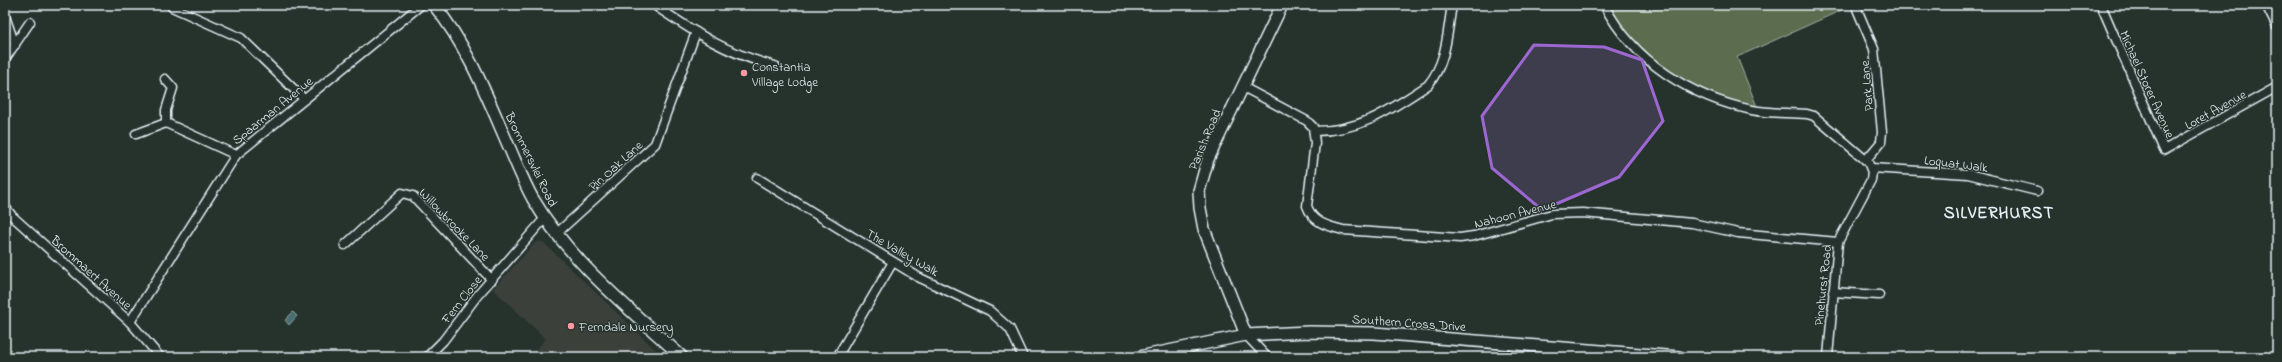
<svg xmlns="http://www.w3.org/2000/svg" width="2282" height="362" font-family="'Indie Flower',sans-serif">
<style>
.built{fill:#3b403a}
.green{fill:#5b6c4f;stroke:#a2aea4}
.water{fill:#4a6e70;stroke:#89a2a6}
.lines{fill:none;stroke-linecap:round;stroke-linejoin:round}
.street-casing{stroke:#e8f1f8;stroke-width:11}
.secondary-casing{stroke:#e8f1f8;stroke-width:14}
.street{stroke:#26332d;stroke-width:8}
.secondary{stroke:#26332d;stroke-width:11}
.marked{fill:#9c67d0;fill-opacity:0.2;stroke:#9c67d0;stroke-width:3;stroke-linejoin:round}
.poi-dot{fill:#ff9aa2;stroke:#26332d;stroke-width:1.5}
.labels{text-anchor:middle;stroke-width:3;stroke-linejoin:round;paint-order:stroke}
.poi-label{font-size:13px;fill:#e8f1f8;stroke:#26332d;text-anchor:start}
.street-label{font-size:13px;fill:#e8f1f8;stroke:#26332d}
.district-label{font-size:17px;font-weight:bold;letter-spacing:1px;fill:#e8f1f8;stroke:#26332d}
</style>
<rect width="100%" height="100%" fill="#26332d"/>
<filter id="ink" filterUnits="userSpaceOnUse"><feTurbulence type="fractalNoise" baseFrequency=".025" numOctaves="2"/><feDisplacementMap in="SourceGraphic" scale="8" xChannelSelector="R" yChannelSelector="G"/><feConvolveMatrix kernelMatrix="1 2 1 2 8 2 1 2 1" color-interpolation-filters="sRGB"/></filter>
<g filter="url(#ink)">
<path class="built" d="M 536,242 L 543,242 L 663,357 L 529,357 L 546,339 L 493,289 Z"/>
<path class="green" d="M 1614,5 L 1853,5 L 1737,57 L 1758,109 L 1711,96 L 1667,72 L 1636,45 L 1608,8 Z"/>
<path class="water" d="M 293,312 L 297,316 L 289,325 L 285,320 Z"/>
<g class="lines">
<g class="street-casing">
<g id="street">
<path d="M 654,5 C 696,33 725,53 775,66"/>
<path d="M 1604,5 C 1634,62 1691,97 1752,110 C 1770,114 1789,112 1807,114 L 1814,116 L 1868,162 L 1872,172 L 1871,180 L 1838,242 L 1828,357"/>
<path d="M 2101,5 L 2164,150 L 2277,87"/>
<path d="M 2266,5 L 2277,27"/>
<path d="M 172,7 L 241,38 L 304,99"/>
<path d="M 1857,9 L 1874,49 L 1882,132 L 1881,142 L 1866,160"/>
<path d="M 5,16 L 15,45"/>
<path d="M 5,59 L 30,22"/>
<path d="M 165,79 L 173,88 L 166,110 L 166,123"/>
<path d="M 1243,87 L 1307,121 L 1313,127 L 1315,143 L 1307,206 C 1313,223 1327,226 1343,230 L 1460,238 L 1474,236 L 1552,214 L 1583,213 L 1692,223 L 1738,233 L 1838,242"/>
<path d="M 1315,131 C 1361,131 1390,110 1428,85 C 1447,62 1447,34 1452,5"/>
<path d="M 136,134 L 166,123 L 236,155"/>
<path d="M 1871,168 L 1968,174 L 2037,191"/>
<path d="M 757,178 L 918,277 L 990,311 L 1010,329 L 1023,357"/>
<path d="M 5,207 L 12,216 L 130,322 L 160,357"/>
<path d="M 556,234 L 655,144 L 696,32"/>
<path d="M 345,245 L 402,193 L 413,196 L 492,280"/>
<path d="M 1833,292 L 1879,295"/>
<path d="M 130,322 L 236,155 L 421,5"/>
<path d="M 1246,335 L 1267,357"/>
<path d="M 427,357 L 443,341 L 477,296 L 545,218"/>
<path d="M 837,357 L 893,262"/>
</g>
</g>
<g class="secondary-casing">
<g id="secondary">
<path d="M 434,5 C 469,48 488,99 510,149 C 517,165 524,183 533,199 C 570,262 629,308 682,357"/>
<path d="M 1246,335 L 1204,229 L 1200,208 L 1199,191 L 1208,159 L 1282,5"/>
<path d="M 1139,357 L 1246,335 L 1309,332 L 1374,333 L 1679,357"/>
</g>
</g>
<use href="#street" class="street"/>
<use href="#secondary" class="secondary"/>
</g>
</g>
<path class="marked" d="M 1534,45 L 1604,47 L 1642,60 L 1663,121 L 1619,177 L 1542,210 L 1492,168 L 1482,116 Z"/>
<g class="poi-dot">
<circle cx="744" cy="73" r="4"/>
<circle cx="571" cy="326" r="4"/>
</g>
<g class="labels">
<g class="poi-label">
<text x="752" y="71">Constantia<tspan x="752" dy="15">Village Lodge</tspan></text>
<text x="579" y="331">Ferndale Nursery</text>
</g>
<g class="street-label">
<text transform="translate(2148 84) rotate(66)" y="5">Michael Storer Avenue</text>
<text transform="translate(1866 86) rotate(-95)" y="5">Park Lane</text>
<text transform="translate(2215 109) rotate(-29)" y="5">Loret Avenue</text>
<text transform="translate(272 110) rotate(-39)" y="5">Spaarman Avenue</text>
<text transform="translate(1204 139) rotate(-67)" y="5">Parish Road</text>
<text transform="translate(532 159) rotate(64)" y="5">Brommersvlei Road</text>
<text transform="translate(1956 163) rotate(7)" y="5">Loquat Walk</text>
<text transform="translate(615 165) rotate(-42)" y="5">Pin Oak Lane</text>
<text transform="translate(1515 213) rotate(-14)" y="5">Nahoon Avenue</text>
<text transform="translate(455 224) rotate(46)" y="5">Willowbrooke Lane</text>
<text transform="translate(903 252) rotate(30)" y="5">The Valley Walk</text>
<text transform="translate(92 272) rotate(42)" y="5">Brommaert Avenue</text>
<text transform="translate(1822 285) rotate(-84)" y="5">Pinehurst Road</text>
<text transform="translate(461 299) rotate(-52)" y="5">Fern Close</text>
<text transform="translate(1409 322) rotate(4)" y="5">Southern Cross Drive</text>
</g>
<g class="district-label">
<text x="1999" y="218">SILVERHURST</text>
</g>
</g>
<rect width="2282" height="362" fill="none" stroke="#26332d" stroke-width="20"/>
<rect x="10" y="10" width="2262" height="342" fill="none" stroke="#e8f1f8" stroke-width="1.5" filter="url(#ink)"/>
</svg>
